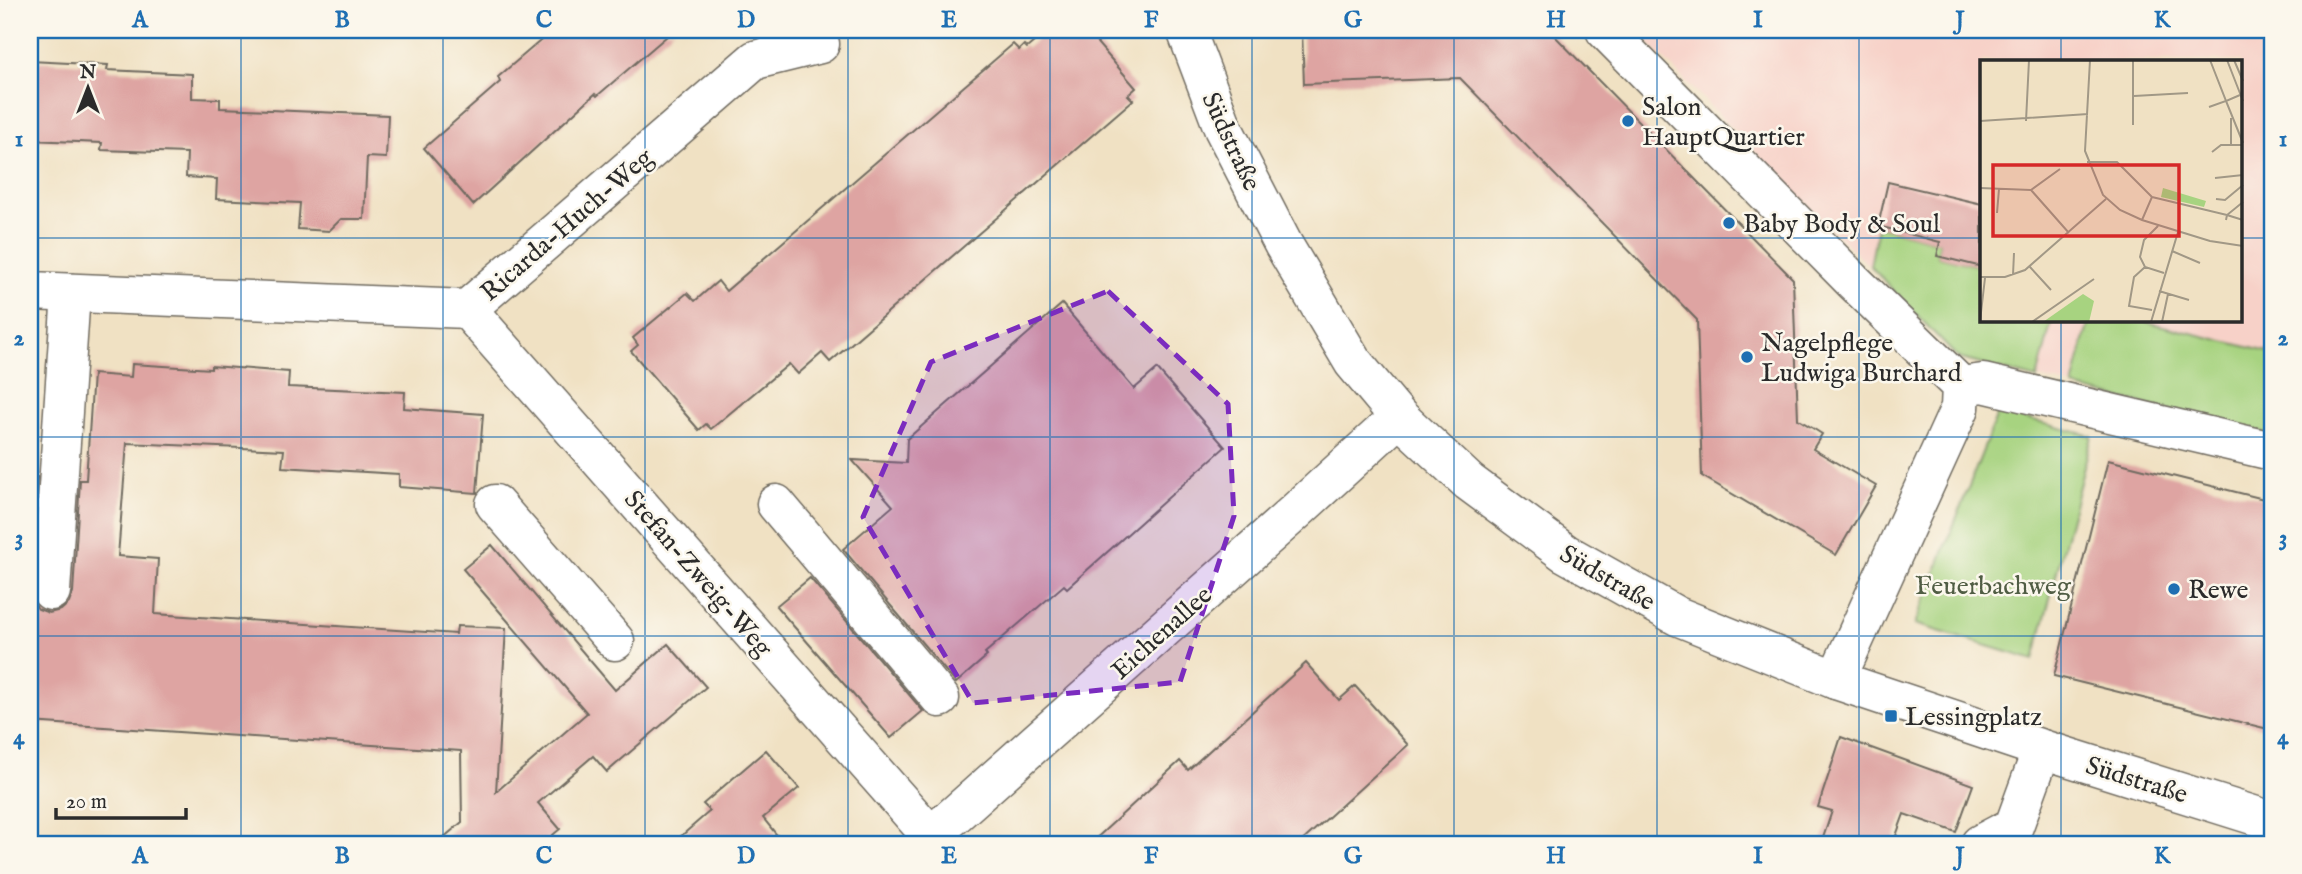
<svg xmlns="http://www.w3.org/2000/svg" width="2302" height="874" font-family="'IM FELL English',serif">
<style>
.built{fill:#f7d1c8;fill-rule:evenodd}
.green{fill:#a7d380;stroke:#697f56;stroke-width:2}
.building{fill:#dea4a2}
.lines{fill:none;stroke-linecap:round;stroke-linejoin:round}
.minor-casing{stroke:#706b60;stroke-width:41}
.minor{stroke:#fff;stroke-width:38}
.marked{fill:#7b2cbf;fill-opacity:0.2;stroke:#7b2cbf;stroke-width:5;stroke-dasharray:14 9;stroke-linejoin:round}
.grid{fill:none;stroke:#1f6fb2;stroke-width:2;stroke-opacity:0.55}
.poi-dot{fill:#1f6fb2;stroke:#fbf7ec;stroke-width:2.5}
.labels{text-anchor:middle;stroke-width:5;stroke-linejoin:round;paint-order:stroke}
.poi-label{font-size:26px;fill:#2b2b2b;stroke:#fbf7ec;text-anchor:start}
.street-label{font-size:26px;fill:#2b2b2b;stroke:#fbf7ec}
.park-label{font-size:26px;fill:#505d44;stroke:#fbf7ec}
.inset-road{fill:none;stroke:#a19886;stroke-width:2}
.view{fill:#d62828;fill-opacity:0.15;stroke:#d62828;stroke-width:3.5}
.inset-edge{fill:none;stroke:#2b2b2b;stroke-width:3.5}
.neatline{fill:none;stroke:#1f6fb2;stroke-width:2.5}
.grid-label{font-size:23px;text-anchor:middle;font-weight:bold;fill:#1f6fb2}
</style>
<rect width="100%" height="100%" fill="#fbf7ec"/>
<filter id="ink" filterUnits="userSpaceOnUse"><feTurbulence type="fractalNoise" baseFrequency=".0143" numOctaves="2"/><feDisplacementMap in="SourceGraphic" scale="14" xChannelSelector="R" yChannelSelector="G"/><feConvolveMatrix kernelMatrix="1 2 1 2 8 2 1 2 1" color-interpolation-filters="sRGB"/></filter>
<filter id="wash" filterUnits="userSpaceOnUse"><feTurbulence type="fractalNoise" baseFrequency=".00686" numOctaves="4" result="noise"/><feDisplacementMap in="SourceGraphic" scale="28" xChannelSelector="R" yChannelSelector="G"/><feGaussianBlur stdDeviation="1.57" result="paint"/><feColorMatrix in="noise" values="0 0 0 0 0 0 0 0 0 0 0 0 0 0 0 0 0 1.4 0 .05"/><feComposite in="paint" operator="in"/></filter>
<g filter="url(#wash)">
<rect width="100%" height="100%" fill="#f0e1c3"/>
<path class="built" d="M 1635,30 L 2272,30 L 2272,435 L 1958,358 L 1870,266 L 1852,250 ZM 1982,61 L 2241,61 L 2241,320 L 1982,320 Z"/>
<g class="green">
<path d="M 1878,226 L 1940,242 L 1937,256 L 1982,267 L 1982,320 L 2052,320 L 2037,379 L 1958,358 L 1870,266 Z"/>
<path d="M 2089,320 L 2139,320 L 2272,353 L 2272,435 L 2073,387 Z"/>
<path d="M 1998,412 L 2092,436 L 2034,660 L 1915,624 Z"/>
</g>
<g id="blocks">
<g class="building">
<path d="M 553,30 L 674,30 L 597,96 L 595,94 L 473,205 L 424,148 L 500,82 L 498,77 Z"/>
<path d="M 1048,30 L 1086,30 L 1136,88 L 1128,95 L 1133,100 L 830,362 L 822,353 L 798,374 L 789,364 L 711,429 L 706,424 L 699,430 L 631,351 L 638,345 L 633,338 L 687,293 L 695,301 L 718,281 L 726,291 L 1013,44 L 1019,50 L 1024,45 L 1027,48 Z"/>
<path d="M 1302,30 L 1549,30 L 1793,279 L 1798,419 L 1822,434 L 1813,449 L 1876,486 L 1836,555 L 1702,476 L 1697,320 L 1460,78 L 1304,84 Z"/>
<path d="M 30,61 L 108,65 L 107,70 L 192,74 L 192,98 L 220,99 L 220,108 L 388,115 L 386,158 L 367,157 L 364,219 L 341,219 L 329,231 L 298,229 L 300,203 L 216,199 L 217,179 L 186,177 L 187,153 L 101,150 L 102,143 L 30,140 Z"/>
<path d="M 1888,182 L 1982,204 L 1982,267 L 1937,256 L 1940,242 L 1878,226 Z"/>
<path d="M 1062,304 L 1134,389 L 1157,369 L 1225,447 L 1067,588 L 1064,585 L 985,653 L 987,656 L 956,683 L 843,549 L 893,506 L 852,460 L 906,463 L 907,439 Z"/>
<path d="M 132,364 L 211,369 L 211,366 L 289,372 L 288,387 L 405,392 L 404,408 L 483,414 L 477,493 L 399,487 L 399,474 L 282,467 L 284,450 L 127,443 L 118,556 L 158,559 L 155,614 L 456,634 L 457,626 L 506,628 L 496,792 L 587,713 L 463,569 L 492,545 L 615,690 L 668,644 L 706,687 L 607,772 L 593,756 L 538,803 L 560,829 L 542,844 L 436,844 L 462,822 L 461,751 L 30,722 L 30,593 L 32,601 L 38,609 L 49,613 L 61,610 L 69,603 L 73,592 L 80,480 L 86,480 L 93,374 L 131,377 Z"/>
<path d="M 2108,460 L 2272,501 L 2272,730 L 2054,676 Z"/>
<path d="M 30,477 L 37,477 L 30,581 Z"/>
<path d="M 810,578 L 923,711 L 891,738 L 776,606 Z"/>
<path d="M 1306,663 L 1339,700 L 1355,686 L 1408,745 L 1299,844 L 1090,844 L 1180,761 L 1188,770 Z"/>
<path d="M 1841,737 L 1973,785 L 1956,832 L 1904,814 L 1893,844 L 1821,844 L 1832,811 L 1818,807 Z"/>
<path d="M 766,750 L 799,788 L 763,818 L 784,844 L 672,844 L 710,811 L 703,804 Z"/>
</g>
</g>
</g>
<g filter="url(#ink)">
<use href="#blocks" fill-opacity="0" stroke="#706b60" stroke-width="2"/>
<g class="lines">
<g class="minor-casing">
<g id="minor">
<path d="M 1186,30 L 1223,128 L 1283,244 L 1353,362 L 1399,417 L 1469,482 L 1565,553 L 1677,616 L 1836,680 L 2042,749 L 2272,821"/>
<path d="M 1605,30 L 1854,282 L 1961,386 L 1960,408 L 1836,680"/>
<path d="M 30,291 L 467,309 L 755,60 L 820,44"/>
<path d="M 467,309 L 931,836"/>
<path d="M 1961,386 L 1983,383 L 2272,451"/>
<path d="M 495,504 L 615,641"/>
<path d="M 776,504 L 940,698"/>
<path d="M 51,591 L 71,293"/>
<path d="M 922,844 L 1293,514 L 1399,417"/>
<path d="M 1980,844 L 2014,826 L 2042,749"/>
</g>
</g>
<use href="#minor" class="minor"/>
</g>
</g>
<path class="marked" d="M 1108,291 L 1228,404 L 1234,516 L 1180,682 L 973,703 L 863,517 L 931,362 Z"/>
<path class="grid" d="M 241,30 L 241,844M 443,30 L 443,844M 645,30 L 645,844M 848,30 L 848,844M 1050,30 L 1050,844M 1252,30 L 1252,844M 1454,30 L 1454,844M 1657,30 L 1657,844M 1859,30 L 1859,844M 2061,30 L 2061,61M 30,238 L 1982,238M 2241,238 L 2272,238M 2061,320 L 2061,844M 30,437 L 2272,437M 30,636 L 2272,636"/>
<g class="poi-dot">
<circle cx="1628" cy="121" r="7"/>
<circle cx="1729" cy="223" r="7"/>
<circle cx="1747" cy="357" r="7"/>
<circle cx="2174" cy="589" r="7"/>
<rect x="1884" y="709" width="14" height="14" rx="3.5"/>
</g>
<g class="labels">
<g class="poi-label">
<text x="1642" y="115">Salon<tspan x="1642" dy="30">HauptQuartier</tspan></text>
<text x="1743" y="232">Baby Body &amp; Soul</text>
<text x="1761" y="351">Nagelpflege<tspan x="1761" dy="30">Ludwiga Burchard</tspan></text>
<text x="2188" y="598">Rewe</text>
<text x="1905" y="725">Lessingplatz</text>
</g>
<g class="street-label">
<text transform="translate(1232 141) rotate(65)" y="9">Südstraße</text>
<text transform="translate(566 224) rotate(-41)" y="9">Ricarda-Huch-Weg</text>
<text transform="translate(699 573) rotate(49)" y="9">Stefan-Zweig-Weg</text>
<text transform="translate(1608 577) rotate(30)" y="9">Südstraße</text>
<text transform="translate(1161 632) rotate(-42)" y="9">Eichenallee</text>
<text transform="translate(2137 779) rotate(17)" y="9">Südstraße</text>
</g>
<g class="park-label">
<text x="1993" y="594">Feuerbachweg</text>
</g>
</g>
<g transform="translate(1980 60)">
<rect width="262" height="262" fill="#f0e1c3"/>
<path d="M 183,128 L 226,141 L 224,147 L 181,137 ZM 103,234 L 114,241 L 109,262 L 63,262 Z" fill="#a7d380"/>
<path class="inset-road" d="M 110,0 L 105,91 L 123,135 L 140,150 L 162,160 L 230,181 L 263,186M 247,0 L 263,41M 254,0 L 263,21M 260,35 L 246,41 L 263,83M 154,36 L 208,33M 229,47 L 246,41 L 230,0M 251,58 L 251,85M 0,61 L 108,54M 46,61 L 49,0M 153,65 L 153,0M 232,92 L 241,85 L 263,85M 107,102 L 137,102 L 172,137 L 162,160M 235,118 L 263,115M 0,128 L 51,130 L 80,109M 51,130 L 89,173M 172,137 L 247,155 L 246,160M 236,139 L 245,140 L 263,125M 263,142 L 247,155 L 263,160M 17,153 L 19,129M 178,166 L 164,180 L 160,197 L 165,207 L 184,213M 192,191 L 220,203M 50,207 L 71,230M 165,207 L 154,217 L 149,246 L 172,250M 33,215 L 34,193M 0,217 L 25,217 L 45,210 L 126,139M 179,231 L 209,240M 0,261 L 5,218M 52,262 L 114,219M 171,262 L 198,172M 182,262 L 188,234"/>
<path class="view" d="M 13,105 L 199,105 L 199,176 L 13,176 Z"/>
<rect width="262" height="262" class="inset-edge"/>
</g>
<rect width="2302" height="874" fill="none" stroke="#fbf7ec" stroke-width="77"/>
<g transform="translate(88 88)" stroke="#fbf7ec" stroke-width="5" paint-order="stroke">
<path d="M0-5L12 26L0 18L-12 26Z" fill="#2b2b2b"/>
<text y="-10" font-size="19" font-weight="bold" text-anchor="middle" fill="#2b2b2b">N</text>
</g>
<path d="M56 808v10h130v-10" fill="none" stroke="#2b2b2b" stroke-width="3.5"/>
<text x="66" y="808" font-size="21" fill="#2b2b2b" stroke="#fbf7ec" stroke-width="5" paint-order="stroke">20 m</text>
<rect x="38" y="38" width="2226" height="798" class="neatline"/>
<g class="grid-label">
<text x="140" y="27">A</text>
<text x="342" y="27">B</text>
<text x="544" y="27">C</text>
<text x="746" y="27">D</text>
<text x="949" y="27">E</text>
<text x="1151" y="27">F</text>
<text x="1353" y="27">G</text>
<text x="1556" y="27">H</text>
<text x="1758" y="27">I</text>
<text x="1960" y="27">J</text>
<text x="2162" y="27">K</text>
<text x="19" y="146">1</text>
<text x="2283" y="146">1</text>
<text x="19" y="345">2</text>
<text x="2283" y="345">2</text>
<text x="19" y="545">3</text>
<text x="2283" y="545">3</text>
<text x="19" y="744">4</text>
<text x="2283" y="744">4</text>
<text x="140" y="863">A</text>
<text x="342" y="863">B</text>
<text x="544" y="863">C</text>
<text x="746" y="863">D</text>
<text x="949" y="863">E</text>
<text x="1151" y="863">F</text>
<text x="1353" y="863">G</text>
<text x="1556" y="863">H</text>
<text x="1758" y="863">I</text>
<text x="1960" y="863">J</text>
<text x="2162" y="863">K</text>
</g>
</svg>
